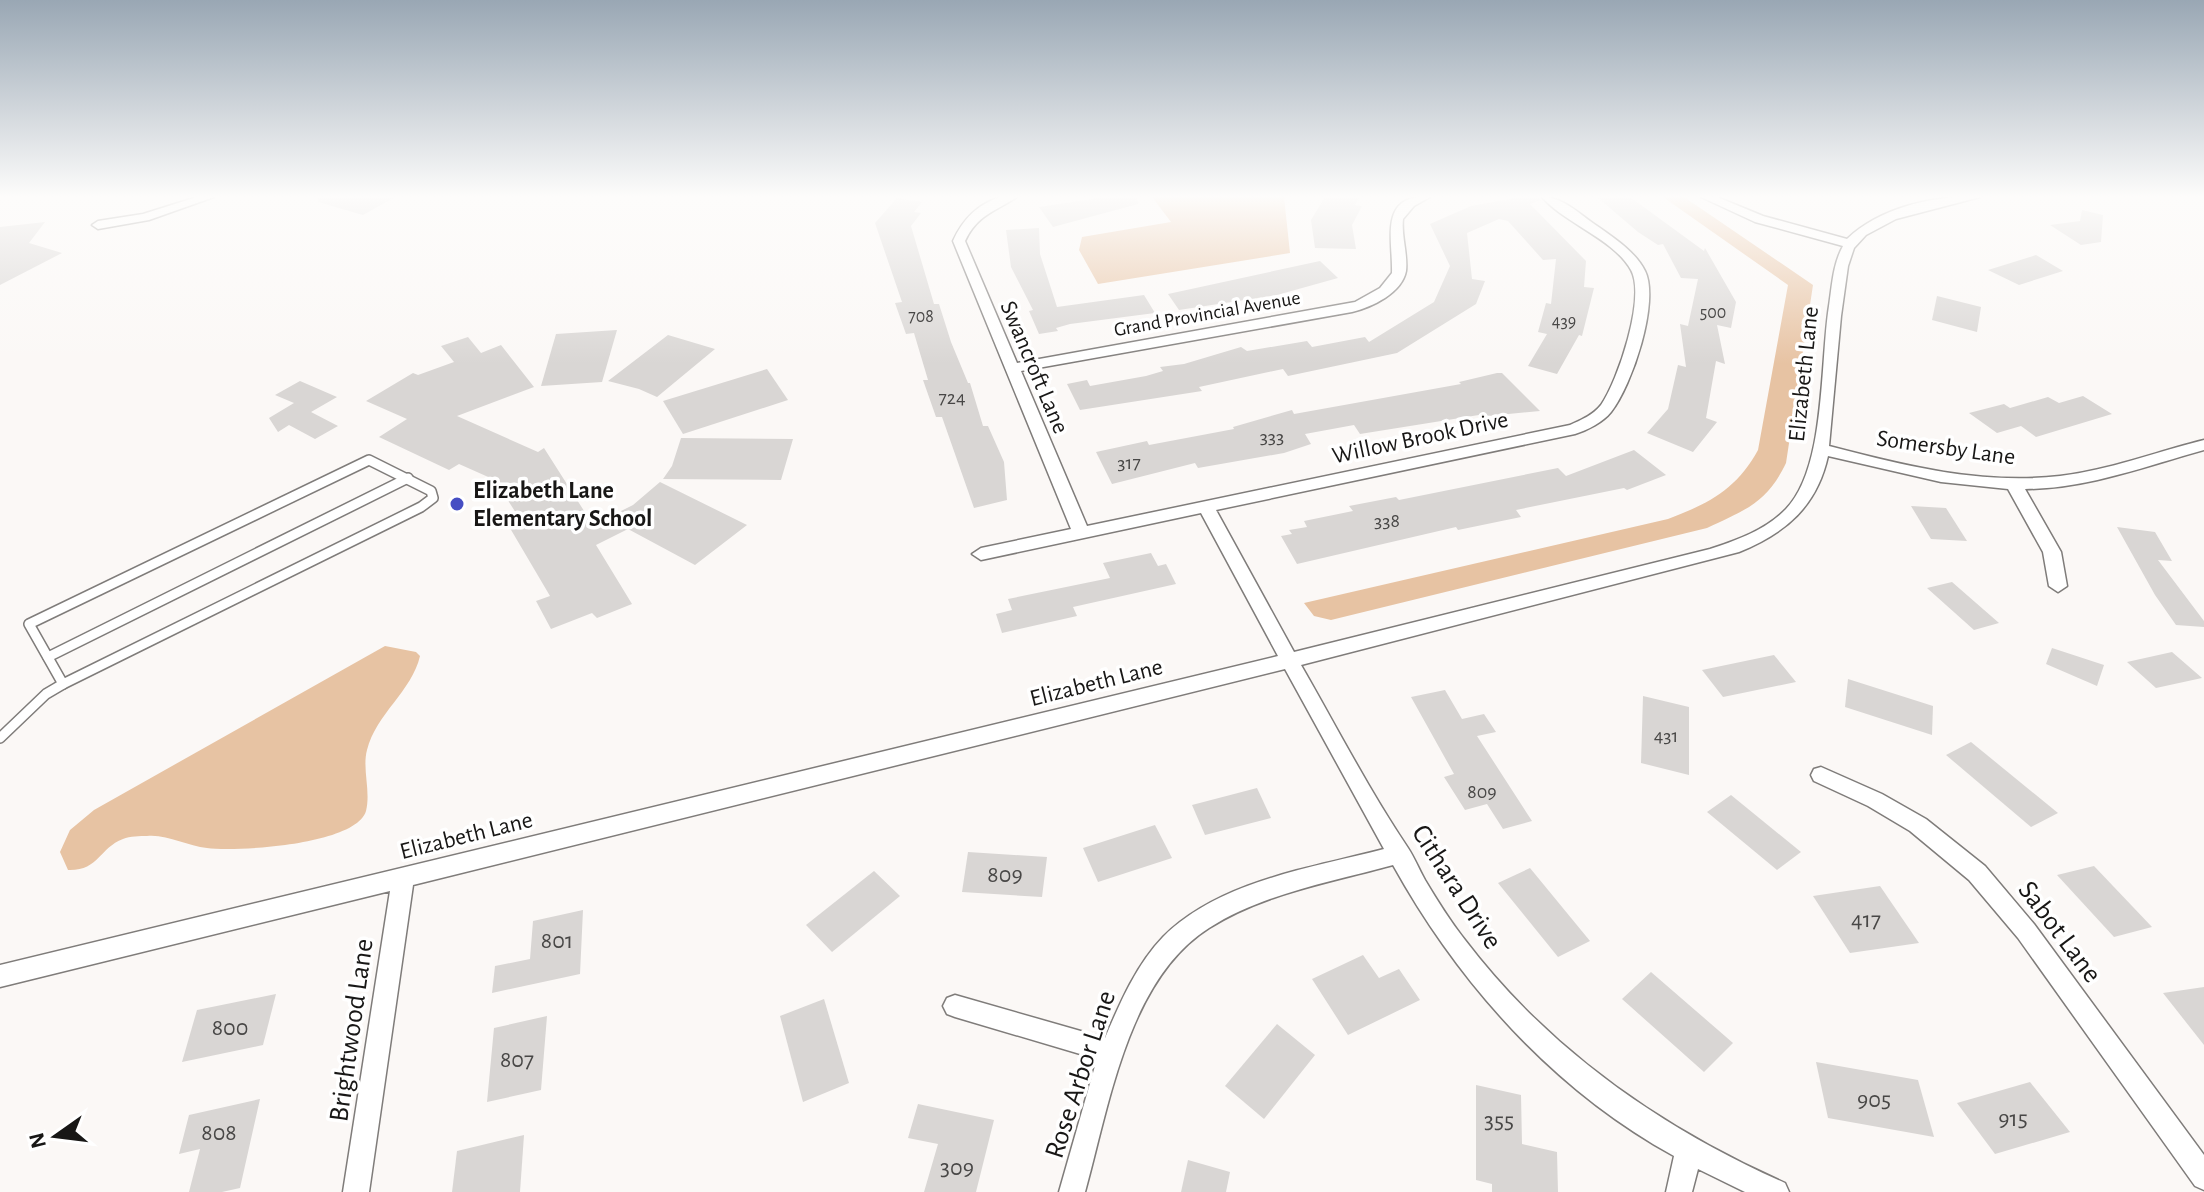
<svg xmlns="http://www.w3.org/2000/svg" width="2204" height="1192" font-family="'Alegreya Sans',sans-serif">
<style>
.green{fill:#e7c3a3}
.building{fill:#d9d6d4}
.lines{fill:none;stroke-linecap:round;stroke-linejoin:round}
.service-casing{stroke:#7f7c7a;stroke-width:12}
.minor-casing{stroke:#7f7c7a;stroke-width:3}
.service{stroke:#fff;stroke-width:9}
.minor{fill:#fff;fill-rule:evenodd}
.poi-dot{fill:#464ec3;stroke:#fff;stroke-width:3}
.labels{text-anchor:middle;stroke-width:7;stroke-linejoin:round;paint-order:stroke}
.far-number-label{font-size:18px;fill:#484746}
.far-street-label{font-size:20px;fill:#181716;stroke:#fff}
.number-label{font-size:20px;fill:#484746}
.street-label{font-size:24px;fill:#181716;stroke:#fff}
.poi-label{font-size:24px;font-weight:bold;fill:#181716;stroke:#fff;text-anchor:start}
.near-number-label{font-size:24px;fill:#484746}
.near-street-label{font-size:28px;fill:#181716;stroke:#fff}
</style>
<rect width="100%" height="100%" fill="#fbf8f6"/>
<g class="green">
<path d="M 1152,197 L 1284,197 L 1290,253 L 1098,284 L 1079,250 L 1082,237 L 1171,222 Z"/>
<path d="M 1663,197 L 1684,197 L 1813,285 L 1786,463 C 1767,503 1745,510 1707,528 L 1331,620 L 1314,616 L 1304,603 L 1668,519 C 1708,504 1737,489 1758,450 L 1788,285 Z"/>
<path d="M 385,646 L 416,652 L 420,656 C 412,691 376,714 367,750 C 362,769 371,791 366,811 C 356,845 236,852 207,848 C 187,846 167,834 147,836 C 140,836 130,836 123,839 C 99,848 99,871 68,870 L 60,852 L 70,830 L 94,810 Z"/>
</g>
<g class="building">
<path d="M 318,197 L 395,197 L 363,215 L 318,202 Z"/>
<path d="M 1105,197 L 1137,197 L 1138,204 L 1053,227 L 1039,207 Z"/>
<path d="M 1325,197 L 1360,197 L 1355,205 L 1362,206 L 1352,225 L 1356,249 L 1315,248 L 1311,220 Z"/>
<path d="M 1521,197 L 1539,197 L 1540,200 L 1530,204 L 1586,261 L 1584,287 L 1594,288 L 1582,336 L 1579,335 L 1557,374 L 1528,366 L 1547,334 L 1538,332 L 1546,303 L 1551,304 L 1556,259 L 1543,260 L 1508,221 L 1499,219 L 1467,233 L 1472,279 L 1485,281 L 1476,304 L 1397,353 L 1288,376 L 1283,369 L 1199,387 L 1202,391 L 1080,410 L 1067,384 L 1087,380 L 1090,386 L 1146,376 L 1163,371 L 1160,367 L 1184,364 L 1241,347 L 1247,351 L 1307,341 L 1312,347 L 1365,337 L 1369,342 L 1434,302 L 1450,266 L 1430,224 L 1471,206 Z"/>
<path d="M 1597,197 L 1630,197 L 1704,251 L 1705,248 L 1736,302 L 1731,328 L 1717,325 L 1725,364 L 1716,361 L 1706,418 L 1717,422 L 1693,452 L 1647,433 L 1668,409 L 1678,365 L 1686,367 L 1680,324 L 1688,326 L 1698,279 L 1681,278 L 1663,244 L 1658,245 L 1638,232 Z"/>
<path d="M 897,198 L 922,202 L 914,212 L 921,213 L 911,226 L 934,304 L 939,304 L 951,342 L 968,383 L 970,383 L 983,426 L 988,426 L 1004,462 L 1007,500 L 974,508 L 942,417 L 936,417 L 923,380 L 928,380 L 914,333 L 906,334 L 895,303 L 902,302 L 875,223 Z"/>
<path d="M 2082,210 L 2103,215 L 2101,242 L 2081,245 L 2050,225 L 2080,221 Z"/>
<path d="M 45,222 L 29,243 L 62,253 L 0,285 L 0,227 Z"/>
<path d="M 1039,228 L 1040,254 L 1057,307 L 1144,295 L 1155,313 L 1070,324 L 1056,328 L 1058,331 L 1039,334 L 1029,311 L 1033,310 L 1011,267 L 1006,230 Z"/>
<path d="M 2036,255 L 2063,271 L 2019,285 L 1988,270 Z"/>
<path d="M 1320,261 L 1338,278 L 1277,295 L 1179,310 L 1168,294 Z"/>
<path d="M 1937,296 L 1981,307 L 1977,332 L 1932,320 Z"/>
<path d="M 617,330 L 602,382 L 541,386 L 556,334 Z"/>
<path d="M 668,335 L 715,349 L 657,397 L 639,389 L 608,381 Z"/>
<path d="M 468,337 L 481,353 L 501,345 L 534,387 L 457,416 L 538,452 L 544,448 L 593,525 L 633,505 L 660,482 L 747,525 L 695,565 L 628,529 L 596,545 L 632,604 L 597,618 L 592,613 L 551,629 L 536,601 L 550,596 L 504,518 L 516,513 L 495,480 L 459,464 L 449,470 L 379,437 L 407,419 L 366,401 L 413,373 L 418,375 L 454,362 L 441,346 Z"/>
<path d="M 767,369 L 788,400 L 683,434 L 663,401 Z"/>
<path d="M 1497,373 L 1502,373 L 1540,411 L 1488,416 L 1485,414 L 1360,434 L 1354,425 L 1305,434 L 1311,444 L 1284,453 L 1198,468 L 1195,463 L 1112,484 L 1096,452 L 1147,441 L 1149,445 L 1234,429 L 1233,427 L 1292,410 L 1294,414 L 1461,384 L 1459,382 Z"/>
<path d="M 300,381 L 337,397 L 311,412 L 338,426 L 315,439 L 289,425 L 278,432 L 269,418 L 294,403 L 275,395 Z"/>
<path d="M 2083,396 L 2112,414 L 2036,437 L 2021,426 L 1997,433 L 1969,413 L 2004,404 L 2010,408 L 2048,397 L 2059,403 Z"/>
<path d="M 681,438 L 793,439 L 781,480 L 663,479 L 672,466 Z"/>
<path d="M 1634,450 L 1666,475 L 1627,490 L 1624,488 L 1516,510 L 1521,517 L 1458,530 L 1456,527 L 1297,564 L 1281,536 L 1292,534 L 1289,530 L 1307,527 L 1304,521 L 1353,511 L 1349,506 L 1396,497 L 1399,500 L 1558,468 L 1566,476 Z"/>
<path d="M 1911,506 L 1946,508 L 1967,541 L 1931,539 Z"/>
<path d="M 2117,527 L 2155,532 L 2172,561 L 2158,560 L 2204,621 L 2204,627 L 2176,625 L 2155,595 Z"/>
<path d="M 1151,553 L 1158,566 L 1166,564 L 1176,584 L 1073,607 L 1077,616 L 1002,633 L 996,614 L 1012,610 L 1008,599 L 1110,578 L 1103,563 Z"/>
<path d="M 1952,582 L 1999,623 L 1974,630 L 1927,588 Z"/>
<path d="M 2052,648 L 2104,665 L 2097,686 L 2046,664 Z"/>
<path d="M 2172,652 L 2202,678 L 2156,688 L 2127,662 Z"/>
<path d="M 1774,655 L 1796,682 L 1723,697 L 1702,670 Z"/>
<path d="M 1848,679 L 1933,706 L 1932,735 L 1845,707 Z"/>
<path d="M 1445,690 L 1462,719 L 1484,714 L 1496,732 L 1477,736 L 1532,821 L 1503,829 L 1487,804 L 1465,810 L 1444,777 L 1454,774 L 1411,697 Z"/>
<path d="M 1643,696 L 1689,707 L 1689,775 L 1641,763 Z"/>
<path d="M 1971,742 L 2058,813 L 2031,827 L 1946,755 Z"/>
<path d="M 1257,788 L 1271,818 L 1205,835 L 1192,805 Z"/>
<path d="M 1731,795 L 1801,852 L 1777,870 L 1707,812 Z"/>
<path d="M 1155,825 L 1172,858 L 1098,882 L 1083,848 Z"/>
<path d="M 968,852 L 1047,857 L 1042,897 L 962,892 Z"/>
<path d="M 2094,866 L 2152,927 L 2114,937 L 2057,875 Z"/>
<path d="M 1530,868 L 1590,941 L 1558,957 L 1498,883 Z"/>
<path d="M 874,871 L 900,896 L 832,952 L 806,925 Z"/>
<path d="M 1880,886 L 1919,943 L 1850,953 L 1813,896 Z"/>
<path d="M 583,910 L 580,974 L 492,993 L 495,966 L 530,959 L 533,921 Z"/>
<path d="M 1363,955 L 1379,978 L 1399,969 L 1420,1000 L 1348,1035 L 1312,979 Z"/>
<path d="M 1651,972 L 1733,1043 L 1704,1072 L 1622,999 Z"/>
<path d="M 2204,987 L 2204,1045 L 2163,993 Z"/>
<path d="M 276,994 L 263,1045 L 182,1062 L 197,1010 Z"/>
<path d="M 824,999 L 849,1083 L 803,1102 L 780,1016 Z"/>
<path d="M 547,1016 L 541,1090 L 487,1102 L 494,1028 Z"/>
<path d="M 1277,1024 L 1315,1055 L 1264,1119 L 1225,1086 Z"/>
<path d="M 1816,1062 L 1918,1080 L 1934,1137 L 1828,1118 Z"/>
<path d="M 2030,1082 L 2070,1132 L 1995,1154 L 1957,1103 Z"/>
<path d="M 1476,1085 L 1521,1095 L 1522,1144 L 1557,1152 L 1558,1192 L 1492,1192 L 1492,1184 L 1476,1180 Z"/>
<path d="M 260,1099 L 240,1188 L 222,1192 L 189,1192 L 200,1149 L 179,1154 L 189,1115 Z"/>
<path d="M 918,1104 L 994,1120 L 976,1192 L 924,1192 L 938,1144 L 908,1138 Z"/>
<path d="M 524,1135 L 520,1192 L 452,1192 L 457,1151 Z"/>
<path d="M 1188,1160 L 1230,1172 L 1226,1192 L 1181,1192 Z"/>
</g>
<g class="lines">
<g class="service-casing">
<g id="service">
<path d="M 369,460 L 431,491 L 433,498 L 421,507 L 63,684 L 29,624 Z"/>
<path d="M 48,657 L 408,478"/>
<path d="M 0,738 L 46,694 L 63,684"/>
</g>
</g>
<g class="minor-casing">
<g id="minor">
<path d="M 197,197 L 214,197 L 149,220 L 98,229 L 92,225 L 98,221 L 143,214 Z"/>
<path d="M 1000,197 L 1017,197 C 996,211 977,215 965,241 L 1017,363 L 1355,302 L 1380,288 L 1392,273 C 1393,239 1378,194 1430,197 L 1414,206 L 1403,219 C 1401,236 1408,254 1406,271 C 1402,293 1372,307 1352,312 L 1021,371 L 1087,526 L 1570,425 C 1581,420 1593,415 1601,405 C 1618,381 1646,297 1631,270 C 1614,239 1564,223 1542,197 C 1561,197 1575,210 1590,221 C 1608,234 1635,250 1645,271 C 1660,301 1632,386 1611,412 C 1603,422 1588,430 1575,434 L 1216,510 L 1294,652 L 1710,549 C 1737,540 1766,530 1786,509 C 1826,468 1820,362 1829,306 C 1832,286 1833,264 1843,246 L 1755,222 L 1701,197 L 1717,197 L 1763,216 L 1847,239 C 1881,207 1935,195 1980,197 L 1896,219 L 1866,235 L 1854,248 L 1848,266 L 1841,316 L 1829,446 C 1905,466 1982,485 2060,476 C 2109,470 2156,452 2204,440 L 2204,450 C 2146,466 2086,489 2025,489 L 2061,552 L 2067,586 L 2058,592 L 2049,586 L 2043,552 L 2008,489 L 1941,482 L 1828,456 C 1817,506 1786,533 1739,552 L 1301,665 C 1336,726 1369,790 1408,848 C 1414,857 1419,869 1425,880 C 1437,900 1450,921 1465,940 C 1548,1049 1661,1128 1785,1183 L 1789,1192 L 1745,1192 L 1698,1169 L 1692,1192 L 1666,1192 L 1674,1156 C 1554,1090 1459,984 1393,865 C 1332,882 1264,893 1209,928 C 1128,979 1109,1106 1085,1192 L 1059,1192 L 1097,1059 L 955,1017 L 947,1014 L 943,1006 L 947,998 L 955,995 L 1105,1038 C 1120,1003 1136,965 1163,937 C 1219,881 1311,868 1384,849 L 1285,669 L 413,885 L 369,1192 L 343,1192 L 390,891 L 0,987 L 0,965 L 1278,656 L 1201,513 L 981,560 L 972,554 L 981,548 L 1071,529 L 953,241 C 963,219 977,205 1000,197 Z"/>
<path d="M 1821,767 L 1882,794 L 1926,819 L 1985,866 L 2034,924 L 2204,1155 L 2204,1190 L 2195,1186 L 2018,938 L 1969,880 L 1910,831 L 1868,806 L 1814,781 L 1811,775 L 1814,769 Z"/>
</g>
</g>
<use href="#service" class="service"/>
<use href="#minor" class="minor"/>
</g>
<linearGradient id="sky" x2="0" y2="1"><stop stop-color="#99a7b4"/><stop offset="0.54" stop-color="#fdfcfb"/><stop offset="1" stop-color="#fdfcfb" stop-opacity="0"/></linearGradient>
<rect width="2204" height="364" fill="url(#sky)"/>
<circle class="poi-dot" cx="457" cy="504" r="8"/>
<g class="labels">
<g class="far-number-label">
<text x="1713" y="318">500</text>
<text x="921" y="322">708</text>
<text x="1564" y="327">439</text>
</g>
<g class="far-street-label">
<text transform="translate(1207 313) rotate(-10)" y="7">Grand Provincial Avenue</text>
</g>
<g class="number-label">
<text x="952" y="404">724</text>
<text x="1272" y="443">333</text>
<text x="1129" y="469">317</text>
<text x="1387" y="527">338</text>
<text x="1666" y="742">431</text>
<text x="1482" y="798">809</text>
</g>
<g class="street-label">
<text transform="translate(1035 367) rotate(67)" y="8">Swancroft Lane</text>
<text transform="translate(1803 374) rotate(-84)" y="8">Elizabeth Lane</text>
<text transform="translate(1420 437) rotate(-12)" y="8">Willow Brook Drive</text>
<text transform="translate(1946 447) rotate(8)" y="8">Somersby Lane</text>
<text transform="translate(1096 682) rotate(-14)" y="8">Elizabeth Lane</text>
<text transform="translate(466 835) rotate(-14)" y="8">Elizabeth Lane</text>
</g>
<g class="poi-label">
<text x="473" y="498">Elizabeth Lane<tspan x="473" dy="28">Elementary School</tspan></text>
</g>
<g class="near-number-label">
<text x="1005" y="882">809</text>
<text x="1866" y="927">417</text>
<text x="557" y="948">801</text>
<text x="230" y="1035">800</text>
<text x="517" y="1067">807</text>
<text x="1874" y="1107">905</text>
<text x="2013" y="1126">915</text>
<text x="1499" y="1128">355</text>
<text x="219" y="1140">808</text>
<text x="957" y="1175">309</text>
</g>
<g class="near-street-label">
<text transform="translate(1458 886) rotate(57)" y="10">Cithara Drive</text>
<text transform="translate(2061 931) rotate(53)" y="10">Sabot Lane</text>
<text transform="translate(350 1030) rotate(-82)" y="10">Brightwood Lane</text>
<text transform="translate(1079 1074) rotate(-72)" y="10">Rose Arbor Lane</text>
</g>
</g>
<g transform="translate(56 1136) rotate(256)" stroke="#ffffff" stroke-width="6" paint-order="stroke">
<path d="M0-6L14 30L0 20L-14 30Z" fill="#181716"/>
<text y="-12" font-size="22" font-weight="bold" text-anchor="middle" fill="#181716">N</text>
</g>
</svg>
